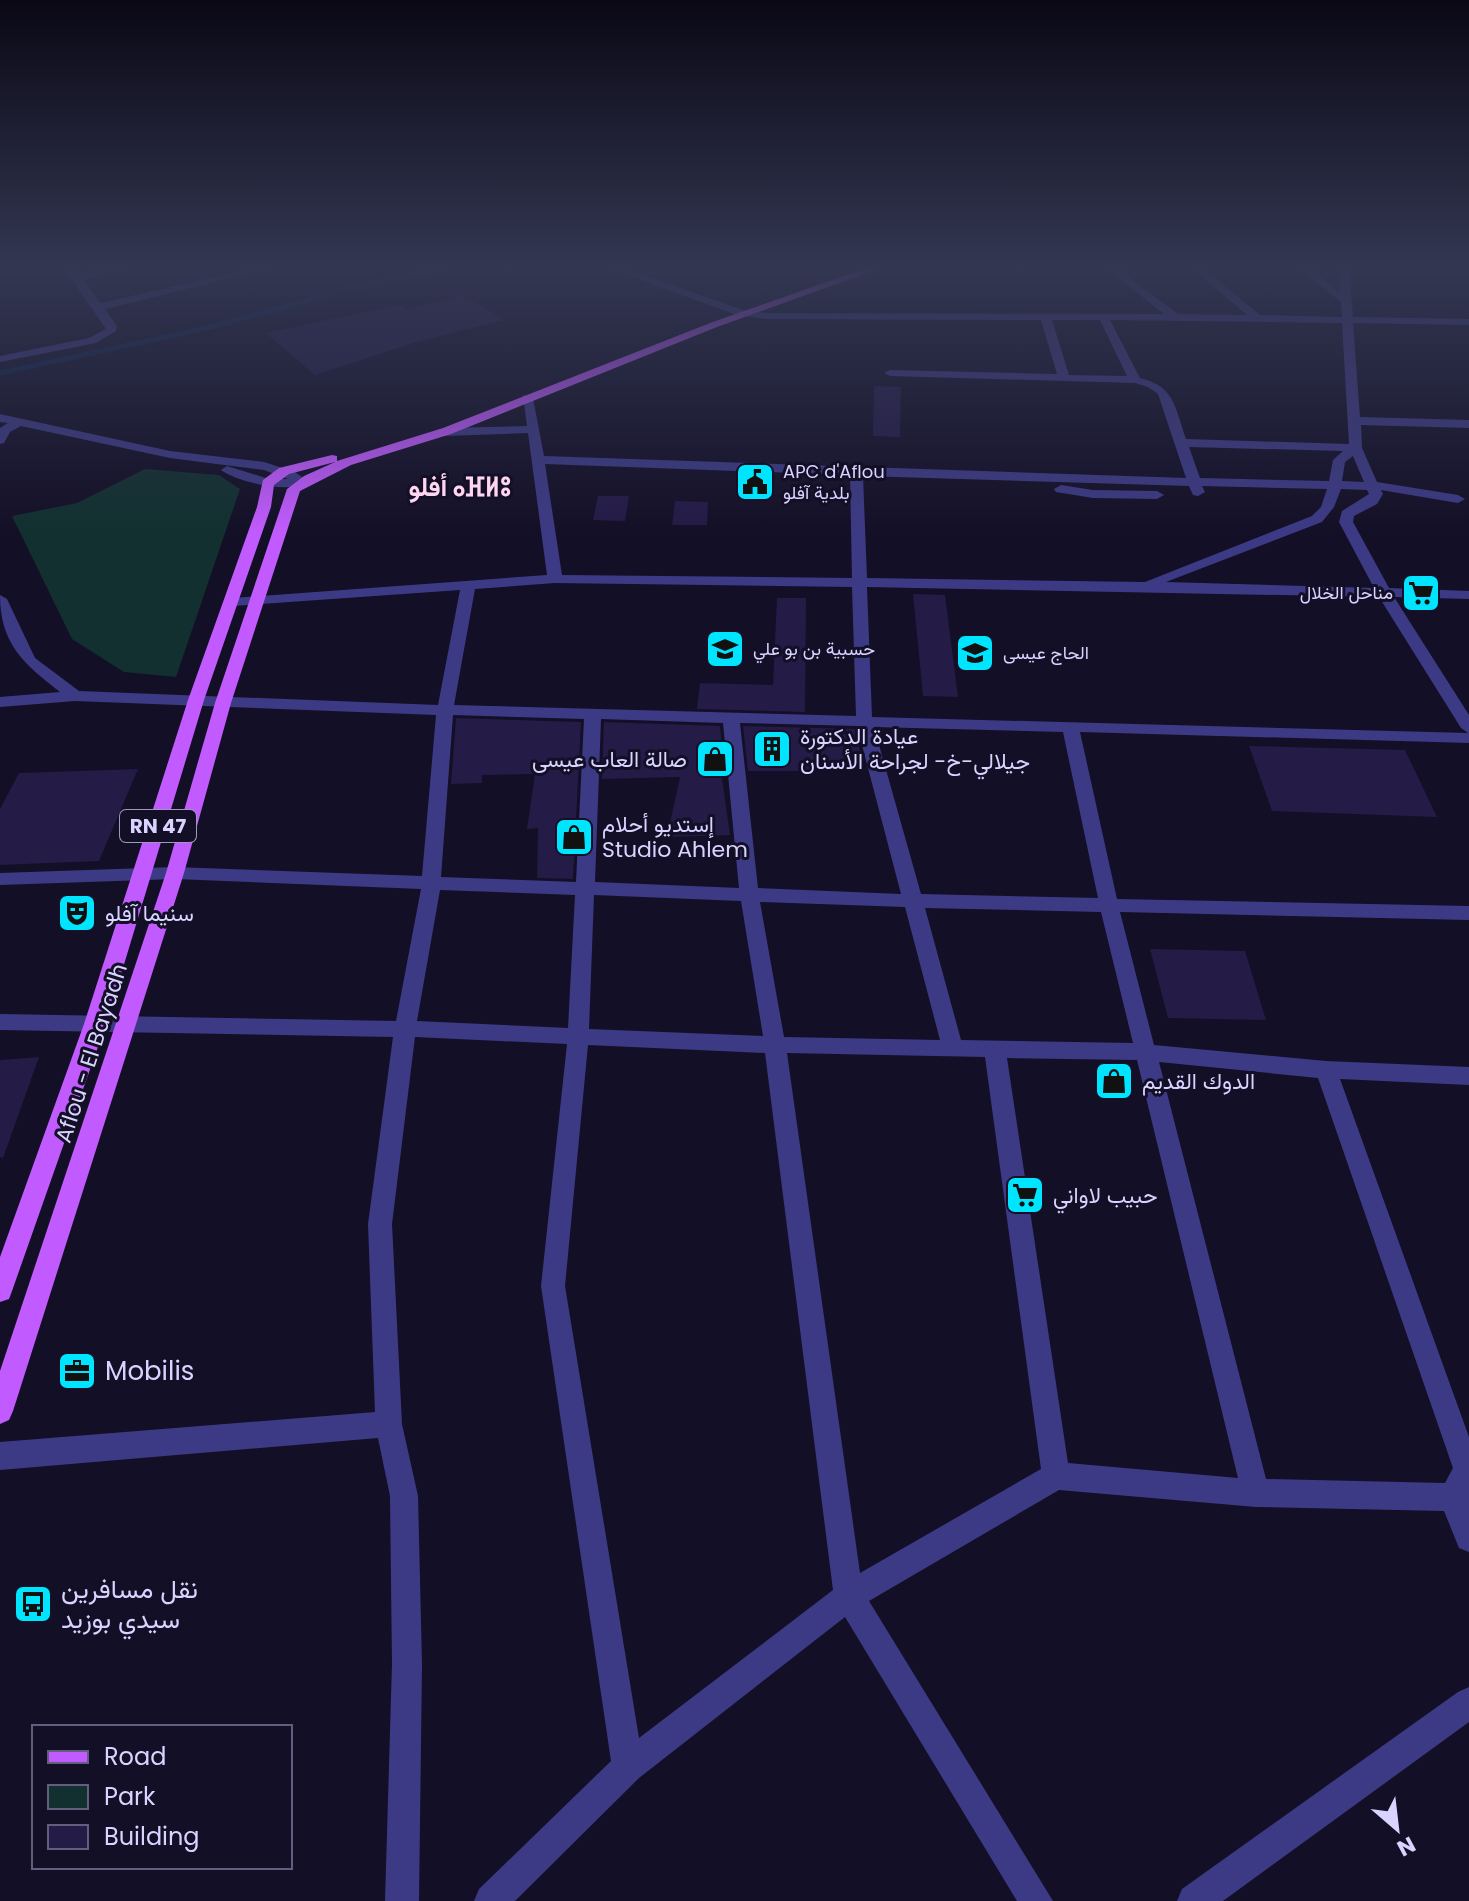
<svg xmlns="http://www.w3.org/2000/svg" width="1469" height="1901" font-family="Poppins,Vazirmatn,'Noto Sans Tifinagh',sans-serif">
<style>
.green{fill:#12302f}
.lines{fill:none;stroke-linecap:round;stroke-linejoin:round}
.stream{stroke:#0c2248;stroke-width:5}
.building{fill:#241b47}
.minor{fill:#3d3a85;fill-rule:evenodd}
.major{fill:#c25bff;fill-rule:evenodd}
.labels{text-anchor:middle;stroke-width:6;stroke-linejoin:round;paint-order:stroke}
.far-poi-label{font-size:18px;fill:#d9d4ff;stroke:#130f26;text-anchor:start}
.shield{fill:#130f26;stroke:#9e99be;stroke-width:2}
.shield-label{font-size:20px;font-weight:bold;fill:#d9d4ff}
.poi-label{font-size:22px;fill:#d9d4ff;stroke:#130f26;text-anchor:start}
.street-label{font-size:22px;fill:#d9d4ff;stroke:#130f26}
.far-district-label{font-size:26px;font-weight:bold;fill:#ffd6f0;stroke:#130f26}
.near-poi-label{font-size:26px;fill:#d9d4ff;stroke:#130f26;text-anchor:start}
</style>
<rect width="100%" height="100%" fill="#130f26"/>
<path class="green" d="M 145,469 L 219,475 L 240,489 L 176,677 L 124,672 L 72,639 L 12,516 L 77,503 Z"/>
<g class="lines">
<path class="stream" d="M 0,373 L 207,328 L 354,288 L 446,268"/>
</g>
<g class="building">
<path d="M 463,295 L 504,320 L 413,343 L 315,375 L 266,333 L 400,305 L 407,310 Z"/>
<path d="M 874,386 L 901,387 L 900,437 L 873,436 Z"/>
<path d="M 598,496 L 629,496 L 625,521 L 593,520 Z"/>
<path d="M 675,501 L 708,502 L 707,525 L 672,525 Z"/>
<path d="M 913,594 L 945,595 L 958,697 L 923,696 Z"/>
<path d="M 777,598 L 806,598 L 805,712 L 697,709 L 700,683 L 773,685 Z"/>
<path d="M 456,718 L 581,722 L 573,879 L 537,878 L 538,828 L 527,829 L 535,774 L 482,775 L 482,783 L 451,784 Z"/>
<path d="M 604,722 L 720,726 L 725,778 L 722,778 L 730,835 L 667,837 L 680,777 L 602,779 Z"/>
<path d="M 743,726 L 855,729 L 863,765 L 798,771 L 748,771 Z"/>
<path d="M 1249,746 L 1405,750 L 1437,817 L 1272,811 Z"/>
<path d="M 138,769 L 99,861 L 0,865 L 0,809 L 19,773 Z"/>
<path d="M 1150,949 L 1245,951 L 1266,1020 L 1168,1018 Z"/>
<path d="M 39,1057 L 3,1158 L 0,1157 L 0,1060 Z"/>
</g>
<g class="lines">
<g class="minor">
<path d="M 64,268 L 74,268 L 79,274 L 107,268 L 125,268 L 83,280 L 101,303 L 254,268 L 272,268 L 105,309 L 117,326 L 116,331 L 96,343 L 0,362 L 0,356 L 89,338 L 106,329 Z"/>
<path d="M 608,268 L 623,268 L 743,310 L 766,313 L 1164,314 L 1106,268 L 1117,268 L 1178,314 L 1247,315 L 1192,268 L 1203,268 L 1260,315 L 1342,317 L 1341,302 L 1299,268 L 1310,268 L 1340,292 L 1339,268 L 1349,268 L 1353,317 L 1469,319 L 1469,325 L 1353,323 L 1360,417 L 1469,420 L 1469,428 L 1361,425 L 1362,448 L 1377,482 L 1458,495 L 1465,499 L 1458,503 L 1381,490 L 1383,494 L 1377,504 L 1354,516 L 1353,522 L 1389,588 L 1469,591 L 1469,599 L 1394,597 L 1469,715 L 1469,743 L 1080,732 L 1117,899 L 1469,906 L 1469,920 L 1120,912 L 1154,1045 L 1326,1061 L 1469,1067 L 1469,1085 L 1340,1079 L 1469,1437 L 1469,1552 L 1459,1548 L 1444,1511 L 1256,1507 L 1059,1490 L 869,1601 L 1053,1901 L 1017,1901 L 845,1617 L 639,1778 L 515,1901 L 474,1901 L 479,1889 L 611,1761 L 541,1286 L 567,1044 L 415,1037 L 392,1224 L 402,1424 L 418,1496 L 422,1664 L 419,1901 L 385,1901 L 392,1664 L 390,1496 L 378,1438 L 0,1470 L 0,1442 L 375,1412 L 368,1224 L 393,1037 L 0,1030 L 0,1014 L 396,1021 L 421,889 L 175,879 L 0,885 L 0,873 L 175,867 L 422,876 L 436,715 L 75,701 L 0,707 L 0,697 L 60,692 C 24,664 0,644 0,595 L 7,599 L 35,658 L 79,691 L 438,705 L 460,590 L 233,606 L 226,602 L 233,598 L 547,575 L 528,433 L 444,436 L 438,432 L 444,428 L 527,426 L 523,395 L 533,398 L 544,456 L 1186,478 L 1158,394 L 1148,387 L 1135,383 L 890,376 L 884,373 L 890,370 L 1057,374 L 1041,320 L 766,319 L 737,315 ZM 1052,320 L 1100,320 L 1127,376 L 1069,375 ZM 1110,320 L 1342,323 L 1349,444 L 1186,439 C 1175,408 1175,386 1140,378 ZM 1189,447 L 1343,451 L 1333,460 L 1329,481 L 1200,478 ZM 1353,456 L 1364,482 L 1342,481 L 1345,462 ZM 545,464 L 850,475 L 852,578 L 562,575 ZM 863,476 L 1189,486 L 1193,495 L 1198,496 L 1205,492 L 1202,486 L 1327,489 L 1321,507 L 1312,516 L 1145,582 L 867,578 ZM 1341,489 L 1367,490 L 1369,494 L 1342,511 L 1339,522 L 1374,588 L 1166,582 L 1322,522 L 1334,507 ZM 555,583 L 852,587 L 856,716 L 454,705 L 475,589 ZM 867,587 L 1379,597 L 1461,728 L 1468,733 L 872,717 ZM 453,715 L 584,719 L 576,882 L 441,877 ZM 601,719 L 723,723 L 739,888 L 595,882 ZM 740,723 L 857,726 L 901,894 L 758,888 ZM 874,727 L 1063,732 L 1098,898 L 921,894 ZM 440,890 L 575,895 L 568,1028 L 417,1021 ZM 594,895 L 741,901 L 763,1036 L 589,1029 ZM 760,902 L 905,907 L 940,1040 L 784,1037 ZM 925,908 L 1101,912 L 1133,1043 L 961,1040 ZM 588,1045 L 765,1053 L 833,1590 L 639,1738 L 565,1286 ZM 787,1053 L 985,1057 L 1041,1469 L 860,1573 ZM 1007,1058 L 1137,1060 L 1238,1478 L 1068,1463 ZM 1159,1062 L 1318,1078 L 1453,1468 L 1445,1483 L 1266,1479 Z"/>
<path d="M 0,414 L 170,451 L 264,462 L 295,472 L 309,482 C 291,494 239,483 221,470 L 227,466 L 269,479 L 288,479 L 264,470 L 170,458 L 21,426 L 10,432 L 4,443 L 0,444 L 0,428 L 8,423 L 0,422 Z"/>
<path d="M 1061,485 L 1093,490 L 1157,491 L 1164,495 L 1157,499 L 1093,498 L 1056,492 L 1054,489 Z"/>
<path d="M 1469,1687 L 1469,1722 L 1223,1901 L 1177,1901 L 1182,1889 L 1458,1692 Z"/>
</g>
<path class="major" d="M 866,268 L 881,268 L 717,327 L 451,434 L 351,465 L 300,491 L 231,703 L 184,873 L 13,1411 L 9,1420 L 0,1424 L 0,1371 L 166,873 L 215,703 L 287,489 L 304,476 L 335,462 L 289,474 L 274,485 L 271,507 L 204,700 L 106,1024 L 12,1291 L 9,1299 L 0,1302 L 0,1257 L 84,1024 L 188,700 L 257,507 L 263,480 L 279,468 L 332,455 L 337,456 L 337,461 L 443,428 L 710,323 Z"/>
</g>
<linearGradient id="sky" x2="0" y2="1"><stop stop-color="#0a0815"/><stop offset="0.5" stop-color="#333752"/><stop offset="1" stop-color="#333752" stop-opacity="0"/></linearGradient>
<rect width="1469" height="534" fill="url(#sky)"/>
<defs>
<g id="civic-square" transform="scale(2)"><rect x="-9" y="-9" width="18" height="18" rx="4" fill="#00e5ff" stroke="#130f26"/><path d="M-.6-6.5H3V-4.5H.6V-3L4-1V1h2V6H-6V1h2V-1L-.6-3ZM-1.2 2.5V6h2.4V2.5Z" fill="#111"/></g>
<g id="supermarket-square" transform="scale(2)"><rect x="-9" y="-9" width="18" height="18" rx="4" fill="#00e5ff" stroke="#130f26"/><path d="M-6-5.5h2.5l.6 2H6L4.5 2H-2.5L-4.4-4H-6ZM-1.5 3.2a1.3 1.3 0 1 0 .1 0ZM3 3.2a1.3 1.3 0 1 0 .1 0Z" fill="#111"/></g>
<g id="school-square" transform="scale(2)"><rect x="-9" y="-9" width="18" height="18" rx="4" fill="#00e5ff" stroke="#130f26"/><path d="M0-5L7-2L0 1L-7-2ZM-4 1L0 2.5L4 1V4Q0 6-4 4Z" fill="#111"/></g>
<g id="building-square" transform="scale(2)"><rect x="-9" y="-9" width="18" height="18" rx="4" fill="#00e5ff" stroke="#130f26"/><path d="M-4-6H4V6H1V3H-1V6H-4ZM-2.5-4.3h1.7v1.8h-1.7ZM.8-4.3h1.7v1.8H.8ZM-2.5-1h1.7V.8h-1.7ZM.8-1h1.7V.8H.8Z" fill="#111"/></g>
<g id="shop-square" transform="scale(2)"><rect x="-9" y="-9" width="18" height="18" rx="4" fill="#00e5ff" stroke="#130f26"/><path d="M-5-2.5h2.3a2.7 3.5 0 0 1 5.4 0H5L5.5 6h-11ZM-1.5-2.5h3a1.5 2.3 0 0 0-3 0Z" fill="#111"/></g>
<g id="theatre-square" transform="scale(2)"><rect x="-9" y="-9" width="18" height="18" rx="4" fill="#00e5ff" stroke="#130f26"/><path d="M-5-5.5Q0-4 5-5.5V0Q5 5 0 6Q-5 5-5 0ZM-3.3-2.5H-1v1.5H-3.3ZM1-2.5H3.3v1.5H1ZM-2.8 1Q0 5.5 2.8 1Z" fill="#111"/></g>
<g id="office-square" transform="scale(2)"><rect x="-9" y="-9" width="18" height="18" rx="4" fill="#00e5ff" stroke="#130f26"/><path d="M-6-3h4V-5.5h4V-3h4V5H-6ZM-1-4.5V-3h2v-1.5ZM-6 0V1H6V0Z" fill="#111"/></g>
<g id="bus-square" transform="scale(2)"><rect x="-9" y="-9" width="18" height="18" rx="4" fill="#00e5ff" stroke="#130f26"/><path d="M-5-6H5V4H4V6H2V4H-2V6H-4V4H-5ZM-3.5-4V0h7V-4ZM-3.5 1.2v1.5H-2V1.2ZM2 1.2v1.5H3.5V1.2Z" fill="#111"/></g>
</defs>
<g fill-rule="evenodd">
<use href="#civic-square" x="755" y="482"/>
<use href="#supermarket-square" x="1421" y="593"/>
<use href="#school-square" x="725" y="649"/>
<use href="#school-square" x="975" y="653"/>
<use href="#building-square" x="772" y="749"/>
<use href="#shop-square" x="715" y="759"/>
<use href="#shop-square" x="574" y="837"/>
<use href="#theatre-square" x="77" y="913"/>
<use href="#shop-square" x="1114" y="1081"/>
<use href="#supermarket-square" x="1025" y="1195"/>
<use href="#office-square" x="77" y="1371"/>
<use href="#bus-square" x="33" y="1604"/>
</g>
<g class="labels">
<g class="far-poi-label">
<text x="783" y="478">APC d'Aflou<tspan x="783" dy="21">بلدية آفلو</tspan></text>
<text x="1393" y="599" text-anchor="end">مناحل الخلال</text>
<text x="753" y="655">حسبية بن بو علي</text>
<text x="1003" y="659">الحاج عيسى</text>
</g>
<rect class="shield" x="120" y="810" width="76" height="32" rx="6"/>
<g class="shield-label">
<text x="158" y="833">RN 47</text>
</g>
<g class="poi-label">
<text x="800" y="744">عيادة الدكتورة<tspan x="800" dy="25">جيلالي-خ- لجراحة الأسنان</tspan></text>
<text x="687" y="767" text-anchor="end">صالة العاب عيسى</text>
<text x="602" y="832">إستديو أحلام<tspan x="602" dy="25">Studio Ahlem</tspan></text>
<text x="105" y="921">سنيما آفلو</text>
<text x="1142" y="1089">الدوك القديم</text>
<text x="1053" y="1203">حبيب لاواني</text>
</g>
<g class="street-label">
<text transform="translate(91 1053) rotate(-72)" y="8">Aflou - El Bayadh</text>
</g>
<g class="far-district-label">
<text x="460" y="496">أفلو ⴰⴼⵍⵓ</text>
</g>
<g class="near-poi-label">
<text x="105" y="1380">Mobilis</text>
<text x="61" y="1598">نقل مسافرين<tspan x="61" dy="30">سيدي بوزيد</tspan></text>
</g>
</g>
<rect x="32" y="1725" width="260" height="144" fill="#130f26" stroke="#625e7d" stroke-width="2"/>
<rect x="48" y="1751" width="40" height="12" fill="#c25bff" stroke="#625e7d" stroke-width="2"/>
<text x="104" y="1765" font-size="24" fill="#d9d4ff">Road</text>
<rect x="48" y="1785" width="40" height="24" fill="#12302f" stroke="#625e7d" stroke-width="2"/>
<text x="104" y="1805" font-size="24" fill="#d9d4ff">Park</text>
<rect x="48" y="1825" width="40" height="24" fill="#241b47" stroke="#625e7d" stroke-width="2"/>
<text x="104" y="1845" font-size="24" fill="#d9d4ff">Building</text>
<g transform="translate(1397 1829) rotate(152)" stroke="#130f26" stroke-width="6" paint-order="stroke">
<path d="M0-6L14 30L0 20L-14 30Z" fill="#d9d4ff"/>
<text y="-12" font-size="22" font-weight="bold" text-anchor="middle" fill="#d9d4ff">N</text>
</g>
</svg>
